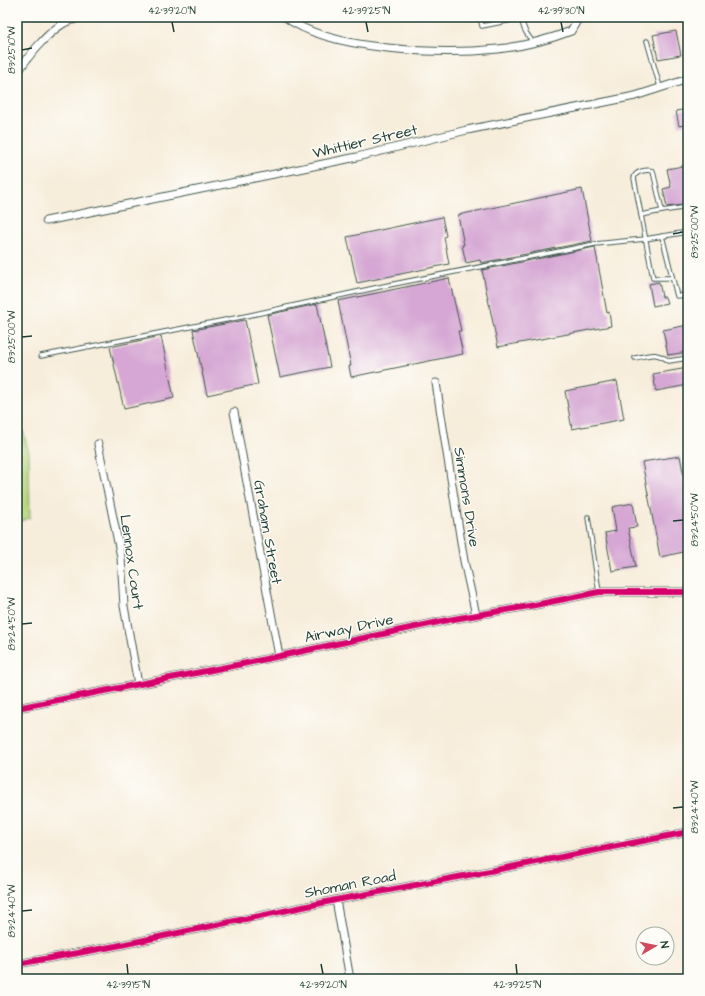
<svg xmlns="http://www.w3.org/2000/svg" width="705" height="996" font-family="'Architects Daughter',sans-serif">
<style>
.green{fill:#b7d57c;stroke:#6b8958}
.building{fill:#d6a7d4}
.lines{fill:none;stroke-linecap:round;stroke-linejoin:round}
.lane-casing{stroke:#3f574d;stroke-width:5.5}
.street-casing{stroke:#3f574d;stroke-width:9}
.lane{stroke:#fff;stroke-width:3.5}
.street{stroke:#fff;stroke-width:7}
.cycleway-casing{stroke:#fdfcf7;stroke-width:8}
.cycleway{stroke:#d6006c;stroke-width:6}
.ticks{fill:none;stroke:#1f3d34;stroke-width:1.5}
.labels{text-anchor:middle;stroke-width:3;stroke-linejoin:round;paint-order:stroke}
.street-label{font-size:15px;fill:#1f3d34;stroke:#fdfcf7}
.neatline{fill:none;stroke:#1f3d34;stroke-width:1.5}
.ticks-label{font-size:10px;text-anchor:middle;fill:#1f3d34}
</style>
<rect width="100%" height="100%" fill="#fdfcf7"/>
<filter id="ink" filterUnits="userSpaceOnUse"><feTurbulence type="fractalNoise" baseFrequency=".025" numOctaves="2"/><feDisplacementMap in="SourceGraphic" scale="8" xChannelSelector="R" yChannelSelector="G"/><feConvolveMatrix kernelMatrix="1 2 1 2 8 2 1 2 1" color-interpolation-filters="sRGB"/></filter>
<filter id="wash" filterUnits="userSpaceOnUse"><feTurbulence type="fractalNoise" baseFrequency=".012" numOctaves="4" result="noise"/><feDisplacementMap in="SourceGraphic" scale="16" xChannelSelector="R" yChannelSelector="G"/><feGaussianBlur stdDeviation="0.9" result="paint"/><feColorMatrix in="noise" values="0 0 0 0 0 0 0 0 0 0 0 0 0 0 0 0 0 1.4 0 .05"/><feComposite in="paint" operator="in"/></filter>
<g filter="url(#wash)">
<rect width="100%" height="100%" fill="#f7eddb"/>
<path class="green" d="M 17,411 L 29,452 L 30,518 L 17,522 Z"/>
<g id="blocks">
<g class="building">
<path d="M 676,31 L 681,55 L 658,59 L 653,35 Z"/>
<path d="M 688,109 L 688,124 L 679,126 L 676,111 Z"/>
<path d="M 688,165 L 688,204 L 667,207 L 663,189 L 671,187 L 667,169 Z"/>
<path d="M 582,189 L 592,241 L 481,263 L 480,260 L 466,263 L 462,245 L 464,245 L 458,215 Z"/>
<path d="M 442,217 L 446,236 L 444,237 L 449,264 L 357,283 L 347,237 Z"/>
<path d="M 595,247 L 607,313 L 609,312 L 611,326 L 498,347 L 482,270 Z"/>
<path d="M 449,278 L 461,331 L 458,331 L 463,354 L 351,377 L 349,366 L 351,366 L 338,301 Z"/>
<path d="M 659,282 L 662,297 L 665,297 L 667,303 L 653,306 L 649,284 Z"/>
<path d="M 317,304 L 330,367 L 280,377 L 267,315 Z"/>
<path d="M 245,320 L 258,384 L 207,395 L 193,330 Z"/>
<path d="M 688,325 L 688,352 L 668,355 L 663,330 Z"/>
<path d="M 161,336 L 174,398 L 124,409 L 110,347 Z"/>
<path d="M 688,368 L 688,385 L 656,391 L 653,374 Z"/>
<path d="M 617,381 L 624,419 L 572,429 L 565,391 Z"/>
<path d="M 680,456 L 688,498 L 688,551 L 660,557 L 642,462 Z"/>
<path d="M 633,503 L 637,527 L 628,528 L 636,567 L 612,571 L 605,533 L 616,531 L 612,507 Z"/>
</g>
</g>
</g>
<g filter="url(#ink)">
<use href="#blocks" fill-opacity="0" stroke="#3f574d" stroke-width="1"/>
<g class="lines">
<g class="lane-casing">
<g id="lane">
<path d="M 480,17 L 482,26 L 527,17"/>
<path d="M 522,18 C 522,28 527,35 534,43"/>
<path d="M 647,41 L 660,87"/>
<path d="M 641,215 L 662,211"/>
<path d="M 662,236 L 677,296 L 688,295"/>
<path d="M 672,278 L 653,278 L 634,178 C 635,171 647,169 653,171 L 662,211 L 688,207"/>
<path d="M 41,356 L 246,316 L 384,286 L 595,244 L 645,239 L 688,232"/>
<path d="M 635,358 C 650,355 655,351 669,361 L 688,358"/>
<path d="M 588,517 L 599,592"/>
</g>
</g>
<g class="street-casing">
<g id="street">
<path d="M 285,17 C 330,51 442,55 498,49 C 523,46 548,40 571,31 L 579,17"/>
<path d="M 17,74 C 27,57 47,33 64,23 C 70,20 77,19 82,17"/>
<path d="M 46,221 L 357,157 L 467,130 L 635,96 L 688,79"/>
<path d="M 436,383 L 464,561 L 476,615"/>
<path d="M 234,412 L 279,656"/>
<path d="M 98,444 L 121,557 L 124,606 L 138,684"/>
<path d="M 17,708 L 247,663 L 448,620 L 535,605 L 599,592 L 688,592"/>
<path d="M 336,900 L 350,979"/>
<path d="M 17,964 L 116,946 L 336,900 L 516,866 L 688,832"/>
</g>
</g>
<use href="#lane" class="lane"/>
<use href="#street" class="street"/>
<g class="cycleway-casing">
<g id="cycleway">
<path d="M 17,708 L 247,663 L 448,620 L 535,605 L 599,592 L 688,592"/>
<path d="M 17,964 L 116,946 L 336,900 L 516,866 L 688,832"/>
</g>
</g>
<use href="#cycleway" class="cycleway"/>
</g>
</g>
<path class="ticks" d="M 172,22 L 174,32M 366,22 L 368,32M 561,22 L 563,32M 22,50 L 32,48M 673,234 L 683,232M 22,337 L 32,336M 673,521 L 683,520M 22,624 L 32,623M 673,808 L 683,807M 22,911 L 32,910M 127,964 L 128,974M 321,964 L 323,974M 516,964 L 517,974"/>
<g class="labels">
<g class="street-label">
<text transform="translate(365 141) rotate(-13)" y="5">Whittier Street</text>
<text transform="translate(467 497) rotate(81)" y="5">Simmons Drive</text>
<text transform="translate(268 532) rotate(80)" y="5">Graham Street</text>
<text transform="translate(132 562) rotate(82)" y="5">Lennox Court</text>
<text transform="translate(349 628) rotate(-12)" y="5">Airway Drive</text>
<text transform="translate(350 884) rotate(-11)" y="5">Shoman Road</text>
</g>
</g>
<rect width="705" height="996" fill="none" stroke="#fdfcf7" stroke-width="44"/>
<g transform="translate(655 946) rotate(81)"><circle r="19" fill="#fdfcf7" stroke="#a4b0a9"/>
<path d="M0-3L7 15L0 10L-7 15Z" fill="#d1495b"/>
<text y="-6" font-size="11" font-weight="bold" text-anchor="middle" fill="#1f3d34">N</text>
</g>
<rect x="22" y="22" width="661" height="952" class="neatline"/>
<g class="ticks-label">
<text x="172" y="14">42°39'20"N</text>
<text x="366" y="14">42°39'25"N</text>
<text x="561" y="14">42°39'30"N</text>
<text transform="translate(11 50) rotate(-90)" y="4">83°25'10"W</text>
<text transform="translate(694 232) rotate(-90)" y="4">83°25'00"W</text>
<text transform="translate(11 337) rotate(-90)" y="4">83°25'00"W</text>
<text transform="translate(694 520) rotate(-90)" y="4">83°24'50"W</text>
<text transform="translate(11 624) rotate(-90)" y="4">83°24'50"W</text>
<text transform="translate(694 807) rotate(-90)" y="4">83°24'40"W</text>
<text transform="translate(11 911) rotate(-90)" y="4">83°24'40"W</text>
<text x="128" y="988">42°39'15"N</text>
<text x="323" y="988">42°39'20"N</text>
<text x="517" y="988">42°39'25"N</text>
</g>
</svg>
